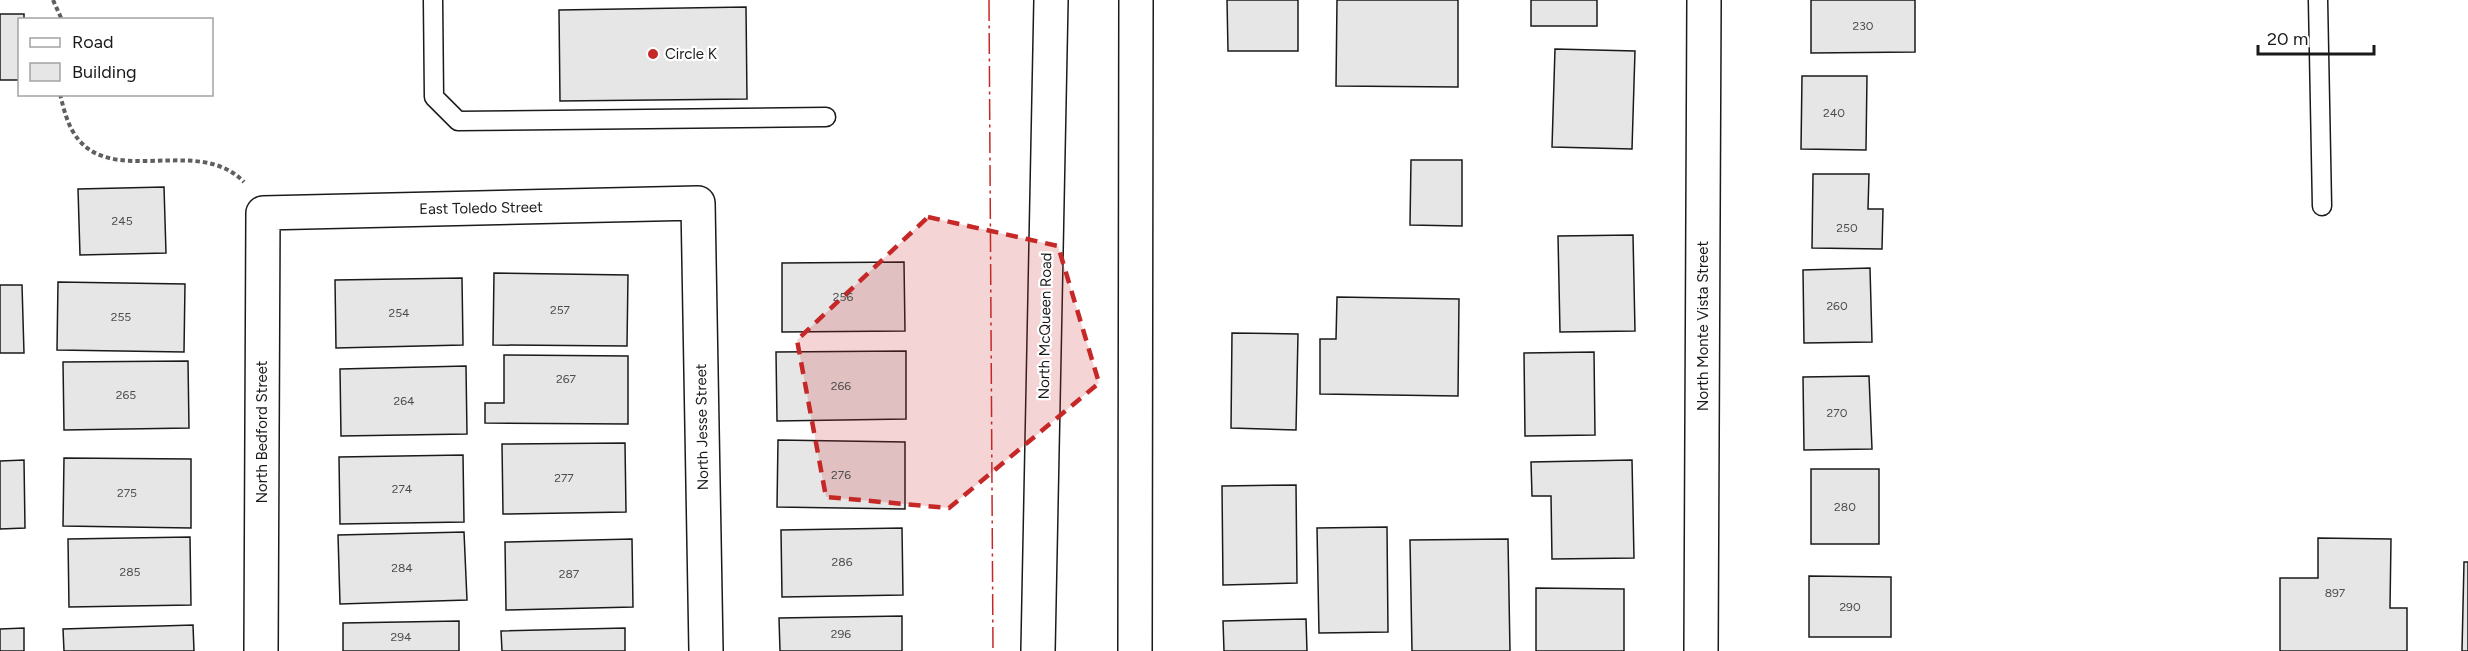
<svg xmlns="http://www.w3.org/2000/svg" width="2468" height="651" font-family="Figtree,sans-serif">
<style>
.building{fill:#e6e6e6;stroke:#1a1a1a;stroke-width:1.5}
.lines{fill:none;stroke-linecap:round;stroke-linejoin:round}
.service-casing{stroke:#1a1a1a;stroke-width:21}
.minor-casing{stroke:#1a1a1a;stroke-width:36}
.secondary-casing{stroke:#1a1a1a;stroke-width:36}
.path{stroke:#5f5f5f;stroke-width:4;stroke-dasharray:4.5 3;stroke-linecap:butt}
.service{stroke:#fff;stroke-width:18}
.minor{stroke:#fff;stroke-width:33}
.secondary{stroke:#fff;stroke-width:33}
.power{stroke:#c62828;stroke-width:1.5;stroke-dasharray:21 4.5 3 4.5;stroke-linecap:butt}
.marked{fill:#c62828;fill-opacity:0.2;stroke:#c62828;stroke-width:4.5;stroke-dasharray:12 8;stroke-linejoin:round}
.poi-dot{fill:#c62828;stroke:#fff;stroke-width:2}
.labels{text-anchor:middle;stroke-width:4.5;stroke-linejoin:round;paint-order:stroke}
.number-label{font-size:12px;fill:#4d4d4d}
.poi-label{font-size:15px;fill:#1a1a1a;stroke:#fff;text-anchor:start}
.street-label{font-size:15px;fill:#1a1a1a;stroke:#fff}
</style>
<rect width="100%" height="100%" fill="#fff"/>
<g class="building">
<path d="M 1227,0 L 1298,0 L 1298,51 L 1228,51 Z"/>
<path d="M 1337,0 L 1458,0 L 1458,87 L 1336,86 Z"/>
<rect x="1531" y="0" width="66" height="26"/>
<path d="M 1811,0 L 1915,0 L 1915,52 L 1811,53 Z"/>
<path d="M 746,7 L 747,99 L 560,101 L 559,10 Z"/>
<path d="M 0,14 L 24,14 L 24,20 L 20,20 L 20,80 L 0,80 Z"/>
<path d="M 1555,49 L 1635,51 L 1632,149 L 1552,147 Z"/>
<path d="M 1802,76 L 1867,76 L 1866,150 L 1801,149 Z"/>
<path d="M 1411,160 L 1462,160 L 1462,226 L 1410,225 Z"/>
<path d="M 1813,174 L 1869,174 L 1868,209 L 1883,209 L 1882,249 L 1812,248 Z"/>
<path d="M 164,187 L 166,253 L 80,255 L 78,189 Z"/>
<path d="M 1633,235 L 1635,331 L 1560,332 L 1558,236 Z"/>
<path d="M 904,262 L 905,331 L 782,332 L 782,263 Z"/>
<path d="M 1870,268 L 1872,342 L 1804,343 L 1803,270 Z"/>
<path d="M 494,273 L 628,275 L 627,346 L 493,345 Z"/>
<path d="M 462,278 L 463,345 L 336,348 L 335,280 Z"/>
<path d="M 58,282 L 185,284 L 184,352 L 57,350 Z"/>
<path d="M 0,285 L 22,285 L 24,353 L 0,353 Z"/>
<path d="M 1337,297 L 1459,299 L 1458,396 L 1320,394 L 1320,339 L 1336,339 Z"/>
<path d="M 1232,333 L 1298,334 L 1296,430 L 1231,428 Z"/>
<path d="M 906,351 L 906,419 L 777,421 L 776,352 Z"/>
<path d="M 1594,352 L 1595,435 L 1525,436 L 1524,353 Z"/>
<path d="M 504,355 L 628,356 L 628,424 L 485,423 L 485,403 L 504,403 Z"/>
<path d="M 188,361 L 189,428 L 64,430 L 63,362 Z"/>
<path d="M 466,366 L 467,434 L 341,436 L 340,369 Z"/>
<path d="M 1869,376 L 1872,449 L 1804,450 L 1803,377 Z"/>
<path d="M 778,440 L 905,442 L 905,509 L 777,507 Z"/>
<path d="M 625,443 L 626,512 L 503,514 L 502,444 Z"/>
<path d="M 463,455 L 464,522 L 340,524 L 339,457 Z"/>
<path d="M 64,458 L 191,459 L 191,528 L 63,526 Z"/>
<path d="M 24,460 L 25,528 L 0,529 L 0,461 Z"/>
<path d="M 1632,460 L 1634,558 L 1552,559 L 1551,496 L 1532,496 L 1531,462 Z"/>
<rect x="1811" y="469" width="68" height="75"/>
<path d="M 1296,485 L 1297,583 L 1223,585 L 1222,486 Z"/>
<path d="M 1387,527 L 1388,632 L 1319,633 L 1317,528 Z"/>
<path d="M 902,528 L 903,595 L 782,597 L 781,530 Z"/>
<path d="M 464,532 L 467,600 L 340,604 L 338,535 Z"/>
<path d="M 190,537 L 191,605 L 69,607 L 68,539 Z"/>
<path d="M 2318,538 L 2391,539 L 2390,608 L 2407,608 L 2407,651 L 2280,651 L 2280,578 L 2318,578 Z"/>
<path d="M 632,539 L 633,607 L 506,610 L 505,542 Z"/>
<path d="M 1508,539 L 1510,651 L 1412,651 L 1410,540 Z"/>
<path d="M 2464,562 L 2468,562 L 2468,651 L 2462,651 Z"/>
<path d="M 1809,576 L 1891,577 L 1891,637 L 1809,637 Z"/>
<path d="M 1536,588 L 1624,589 L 1624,651 L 1536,651 Z"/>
<path d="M 902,616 L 902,651 L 780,651 L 779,618 Z"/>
<path d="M 1306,619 L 1307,651 L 1224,651 L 1223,621 Z"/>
<path d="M 459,621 L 459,651 L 343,651 L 343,623 Z"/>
<path d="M 193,625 L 194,651 L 64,651 L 63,629 Z"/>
<path d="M 24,628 L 24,651 L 0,651 L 0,629 Z"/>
<path d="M 625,628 L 625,651 L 502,651 L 501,631 Z"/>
</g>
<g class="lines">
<g class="service-casing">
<g id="service">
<path d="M 433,0 L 434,97 L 458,121 L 826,117"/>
<path d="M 2318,0 L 2322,206"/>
</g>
</g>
<g class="minor-casing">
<g id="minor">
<path d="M 261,651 L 263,213 L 698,203 L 706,651"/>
<path d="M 1701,651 L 1704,0"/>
</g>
</g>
<g class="secondary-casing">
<g id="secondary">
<path d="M 1038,651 L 1051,0"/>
<path d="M 1135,651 L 1136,0"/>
</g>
</g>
<g class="path">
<path d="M 53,0 L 62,20"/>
<path d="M 60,94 C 63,106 66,119 72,130 C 106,192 197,133 244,182"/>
</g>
<use href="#service" class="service"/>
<use href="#minor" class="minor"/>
<use href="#secondary" class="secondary"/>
<path class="power" d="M 989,0 L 993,651"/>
</g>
<path class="marked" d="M 928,217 L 1058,246 L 1099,383 L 949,508 L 826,497 L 797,340 Z"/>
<circle class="poi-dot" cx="653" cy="54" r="6"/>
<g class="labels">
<g class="number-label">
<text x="1863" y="30">230</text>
<text x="1834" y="117">240</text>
<text x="122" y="225">245</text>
<text x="1847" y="232">250</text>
<text x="843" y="301">256</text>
<text x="1837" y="310">260</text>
<text x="560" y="314">257</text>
<text x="399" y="317">254</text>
<text x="121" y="321">255</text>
<text x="566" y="383">267</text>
<text x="841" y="390">266</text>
<text x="126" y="399">265</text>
<text x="404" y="405">264</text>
<text x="1837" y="417">270</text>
<text x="841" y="479">276</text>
<text x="564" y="482">277</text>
<text x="402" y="493">274</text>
<text x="127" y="497">275</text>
<text x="1845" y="511">280</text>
<text x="842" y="566">286</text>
<text x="402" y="572">284</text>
<text x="130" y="576">285</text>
<text x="569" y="578">287</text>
<text x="2335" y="597">897</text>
<text x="1850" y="611">290</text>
<text x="841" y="638">296</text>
<text x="401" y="641">294</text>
</g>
<g class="poi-label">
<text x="665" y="59">Circle K</text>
</g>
<g class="street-label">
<text transform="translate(481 208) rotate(-1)" y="5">East Toledo Street</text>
<text transform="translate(1045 326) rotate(-89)" y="5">North McQueen Road</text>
<text transform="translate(1703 326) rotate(-90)" y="5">North Monte Vista Street</text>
<text transform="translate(702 427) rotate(-91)" y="5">North Jesse Street</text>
<text transform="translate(262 432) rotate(-90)" y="5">North Bedford Street</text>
</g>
</g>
<rect x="18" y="18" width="195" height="78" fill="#ffffff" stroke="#a3a3a3" stroke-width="1.5"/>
<rect x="30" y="38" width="30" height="9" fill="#ffffff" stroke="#a3a3a3" stroke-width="1.5"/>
<text x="72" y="48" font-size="18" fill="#1a1a1a">Road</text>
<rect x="30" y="63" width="30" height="18" fill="#e6e6e6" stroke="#a3a3a3" stroke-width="1.5"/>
<text x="72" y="78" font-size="18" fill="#1a1a1a">Building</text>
<path d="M2258 45v9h116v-9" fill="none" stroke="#1a1a1a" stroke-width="3"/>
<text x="2267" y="45" font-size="18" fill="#1a1a1a" stroke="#ffffff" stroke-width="4.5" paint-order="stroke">20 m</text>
</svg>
